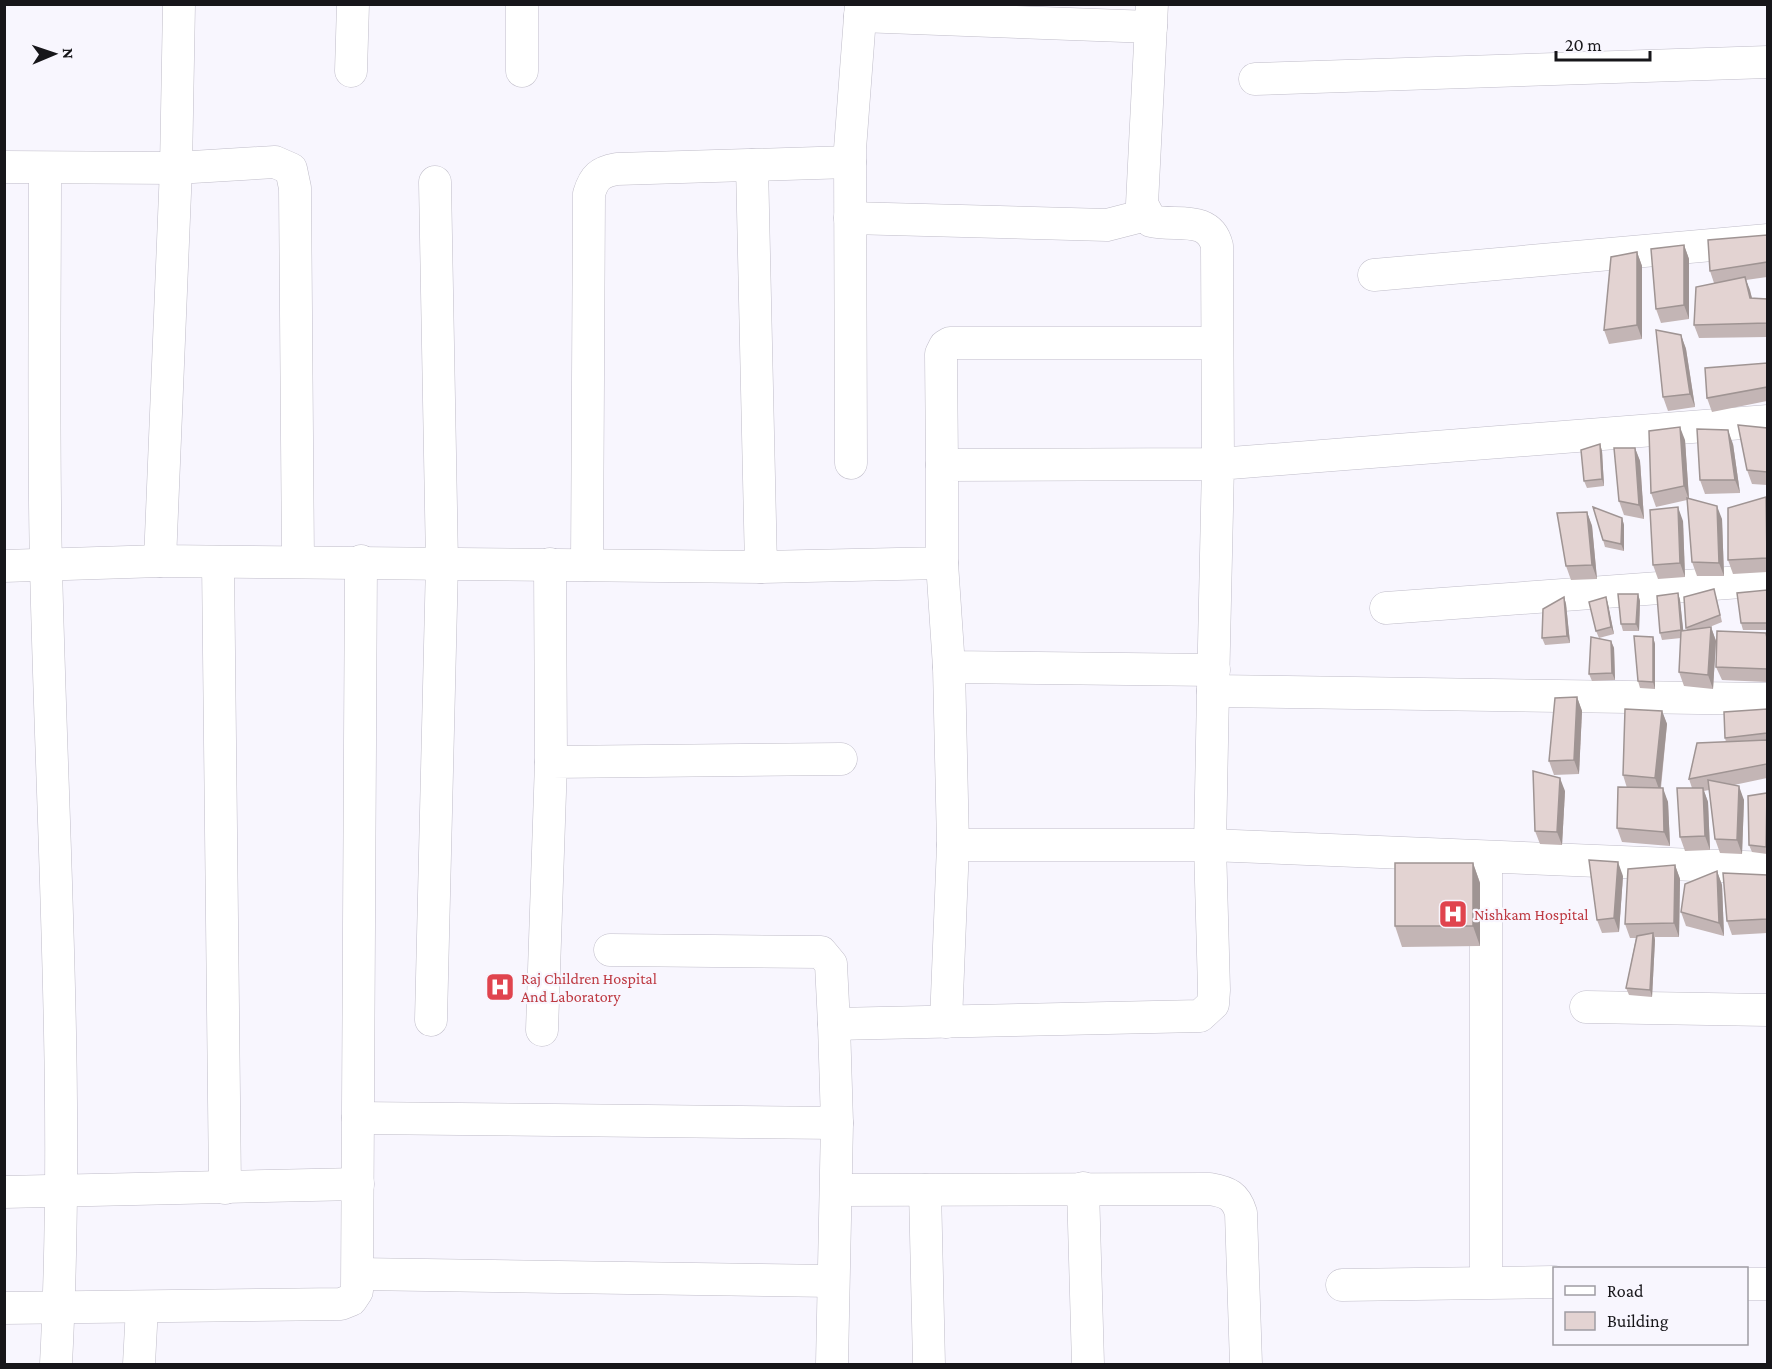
<svg xmlns="http://www.w3.org/2000/svg" width="1772" height="1369" font-family="'Crimson Pro',serif">
<style>
.lines{fill:none;stroke-linecap:round;stroke-linejoin:round}
.street-casing{stroke:#bfbcc8;stroke-width:33}
.street{stroke:#fff;stroke-width:32}
.wall{fill:#c3b5b5}
.shaded-wall{fill:#9f9493}
.building{fill:#e3d3d2;stroke:#9f9493;stroke-width:1.5}
.labels{text-anchor:middle;stroke-width:4.5;stroke-linejoin:round;paint-order:stroke}
.health-label{font-size:16px;fill:#be3a42;stroke:#f8f6fe;text-anchor:start}
</style>
<rect width="100%" height="100%" fill="#f8f6fe"/>
<g class="lines">
<g class="street-casing">
<g id="street">
<path d="M 179,4 L 176,168 L 160,561 L 761,567 L 942,563 L 942,465 L 1218,464 L 1217,246 C 1209,214 1176,227 1151,221 L 1142,204 L 1152,4"/>
<path d="M 860,16 L 1151,27"/>
<path d="M 351,71 L 353,4"/>
<path d="M 522,71 L 522,4"/>
<path d="M 1255,79 L 1768,62"/>
<path d="M 752,165 L 761,567"/>
<path d="M 4,167 L 176,168 L 275,162 L 291,169 L 295,188 L 298,561"/>
<path d="M 45,169 C 45,301 43,433 46,565 C 52,831 70,1098 56,1364"/>
<path d="M 850,218 L 1107,225 L 1146,215"/>
<path d="M 1374,275 L 1768,240"/>
<path d="M 1768,421 L 1218,464 L 1213,691 L 1768,699"/>
<path d="M 851,463 L 850,149 L 861,4"/>
<path d="M 942,465 L 941,354 L 945,346 L 950,343 L 1217,343"/>
<path d="M 218,562 L 225,1188"/>
<path d="M 942,563 L 949,667 L 1214,670"/>
<path d="M 550,564 L 551,762"/>
<path d="M 587,565 L 589,194 C 594,177 600,172 617,169 L 850,162"/>
<path d="M 4,566 L 160,561"/>
<path d="M 1386,608 L 1768,580"/>
<path d="M 953,845 L 1210,845 L 1768,868"/>
<path d="M 1486,857 L 1486,1282"/>
<path d="M 610,950 L 821,952 L 831,964 L 834,1024 L 1200,1016 L 1213,1004 L 1214,990 L 1210,845 L 1213,691"/>
<path d="M 1586,1007 L 1768,1010"/>
<path d="M 431,1020 L 442,563 L 435,182"/>
<path d="M 946,1022 L 953,845 L 949,667"/>
<path d="M 542,1030 L 551,762 L 841,759"/>
<path d="M 358,1118 L 837,1123 L 834,1024"/>
<path d="M 1083,1188 L 1088,1364"/>
<path d="M 838,1190 L 1210,1189 C 1228,1192 1236,1196 1241,1213 L 1246,1364"/>
<path d="M 925,1190 L 929,1364"/>
<path d="M 4,1192 L 358,1184"/>
<path d="M 358,1274 L 833,1281"/>
<path d="M 1746,1284 L 1768,1284"/>
<path d="M 1342,1285 L 1554,1282"/>
<path d="M 4,1308 L 341,1304 L 351,1300 L 357,1291 L 361,561"/>
<path d="M 139,1364 L 142,1307"/>
<path d="M 832,1364 L 837,1123"/>
</g>
</g>
<use href="#street" class="street"/>
</g>
<g class="wall">
<path d="M 1767,235 L 1767,277 L 1746,280 L 1752,298 L 1767,299 L 1767,337 L 1699,338 L 1694,325 L 1714,283 L 1710,271 Z"/>
<path d="M 1684,245 L 1689,259 L 1689,319 L 1661,323 L 1656,309 Z"/>
<path d="M 1637,252 L 1642,266 L 1642,339 L 1609,344 L 1604,330 Z"/>
<path d="M 1681,335 L 1686,349 L 1695,407 L 1668,411 L 1663,397 Z"/>
<path d="M 1767,363 L 1767,401 L 1712,412 L 1707,398 Z"/>
<path d="M 1767,428 L 1767,485 L 1752,484 L 1747,470 Z"/>
<path d="M 1685,440 L 1689,498 L 1722,519 L 1724,576 L 1697,576 L 1692,562 L 1687,500 L 1656,507 L 1651,493 Z"/>
<path d="M 1600,444 L 1602,451 L 1604,486 L 1587,488 L 1584,481 Z"/>
<path d="M 1733,444 L 1740,493 L 1705,494 L 1700,480 Z"/>
<path d="M 1635,448 L 1640,461 L 1644,519 L 1624,515 L 1619,501 Z"/>
<path d="M 1767,502 L 1767,572 L 1733,574 L 1728,560 Z"/>
<path d="M 1587,512 L 1592,526 L 1597,579 L 1571,580 L 1566,566 Z"/>
<path d="M 1622,518 L 1624,525 L 1624,551 L 1605,547 L 1603,540 Z"/>
<path d="M 1683,521 L 1685,577 L 1658,579 L 1653,565 Z"/>
<path d="M 1767,590 L 1767,630 L 1743,630 L 1741,623 Z"/>
<path d="M 1678,593 L 1680,600 L 1683,631 L 1687,630 L 1686,628 L 1716,596 L 1722,622 L 1707,628 L 1711,627 L 1716,641 L 1713,689 L 1684,686 L 1679,672 L 1681,638 L 1662,640 L 1660,633 Z"/>
<path d="M 1638,594 L 1640,601 L 1639,631 L 1623,631 L 1621,624 Z"/>
<path d="M 1564,597 L 1566,604 L 1570,643 L 1545,645 L 1542,638 Z"/>
<path d="M 1606,597 L 1608,604 L 1614,634 L 1599,638 L 1596,631 Z"/>
<path d="M 1653,637 L 1655,644 L 1655,689 L 1640,688 L 1638,681 Z"/>
<path d="M 1767,637 L 1767,682 L 1722,680 L 1716,667 Z"/>
<path d="M 1611,641 L 1614,648 L 1615,680 L 1592,681 L 1589,674 Z"/>
<path d="M 1577,697 L 1582,711 L 1579,774 L 1554,775 L 1549,761 Z"/>
<path d="M 1767,709 L 1767,778 L 1734,785 L 1744,800 L 1742,854 L 1720,853 L 1715,839 L 1709,790 L 1704,791 L 1708,802 L 1710,850 L 1685,851 L 1680,837 L 1692,788 L 1689,779 L 1726,742 L 1725,738 Z"/>
<path d="M 1662,711 L 1667,724 L 1661,788 L 1668,802 L 1670,846 L 1622,842 L 1617,828 L 1627,788 L 1623,775 Z"/>
<path d="M 1565,791 L 1562,845 L 1540,844 L 1535,831 Z"/>
<path d="M 1767,795 L 1767,854 L 1752,852 L 1749,845 Z"/>
<path d="M 1473,863 L 1480,883 L 1480,946 L 1402,947 L 1395,926 Z"/>
<path d="M 1675,865 L 1680,879 L 1679,937 L 1655,937 L 1655,940 L 1652,997 L 1629,995 L 1626,988 L 1636,938 L 1630,938 L 1625,924 Z"/>
<path d="M 1717,871 L 1722,885 L 1724,936 L 1686,926 L 1681,912 Z"/>
<path d="M 1767,875 L 1767,933 L 1732,935 L 1727,921 Z"/>
<path d="M 1623,876 L 1619,932 L 1602,933 L 1597,920 Z"/>
</g>
<g class="shaded-wall">
<path d="M 1684,245 L 1689,259 L 1689,319 L 1684,305 Z"/>
<path d="M 1637,252 L 1642,266 L 1642,339 L 1637,325 Z"/>
<path d="M 1745,277 L 1750,290 L 1755,311 L 1750,298 Z"/>
<path d="M 1681,335 L 1686,349 L 1695,407 L 1690,394 Z"/>
<path d="M 1680,427 L 1685,440 L 1689,500 L 1684,486 Z"/>
<path d="M 1728,430 L 1733,444 L 1740,493 L 1735,480 Z"/>
<path d="M 1600,444 L 1602,451 L 1604,486 L 1602,479 Z"/>
<path d="M 1635,448 L 1640,461 L 1644,519 L 1639,505 Z"/>
<path d="M 1766,497 L 1767,502 L 1767,547 Z"/>
<path d="M 1717,506 L 1722,519 L 1724,576 L 1719,563 Z"/>
<path d="M 1678,507 L 1683,521 L 1685,577 L 1680,563 Z"/>
<path d="M 1587,512 L 1592,526 L 1597,579 L 1592,565 Z"/>
<path d="M 1622,518 L 1624,525 L 1624,551 L 1621,544 Z"/>
<path d="M 1678,593 L 1680,600 L 1684,637 L 1681,630 Z"/>
<path d="M 1638,594 L 1640,601 L 1639,631 L 1636,624 Z"/>
<path d="M 1564,597 L 1566,604 L 1570,643 L 1567,636 Z"/>
<path d="M 1606,597 L 1608,604 L 1614,634 L 1611,627 Z"/>
<path d="M 1711,627 L 1716,641 L 1713,689 L 1708,675 Z"/>
<path d="M 1653,637 L 1655,644 L 1655,689 L 1653,682 Z"/>
<path d="M 1611,641 L 1614,648 L 1615,680 L 1612,673 Z"/>
<path d="M 1577,697 L 1582,711 L 1579,774 L 1574,760 Z"/>
<path d="M 1662,711 L 1667,724 L 1660,792 L 1655,778 Z"/>
<path d="M 1560,778 L 1565,791 L 1562,845 L 1557,832 Z"/>
<path d="M 1739,786 L 1744,800 L 1742,854 L 1737,840 Z"/>
<path d="M 1663,788 L 1668,802 L 1670,846 L 1664,832 Z"/>
<path d="M 1703,788 L 1708,802 L 1710,850 L 1705,836 Z"/>
<path d="M 1767,793 L 1767,851 L 1766,847 Z"/>
<path d="M 1618,862 L 1623,876 L 1619,932 L 1614,918 Z"/>
<path d="M 1473,863 L 1480,883 L 1480,946 L 1473,926 Z"/>
<path d="M 1675,865 L 1680,879 L 1679,937 L 1674,923 Z"/>
<path d="M 1717,871 L 1722,885 L 1724,936 L 1719,923 Z"/>
<path d="M 1653,933 L 1655,940 L 1652,997 L 1650,990 Z"/>
</g>
<g class="building">
<path d="M 1767,235 L 1767,262 L 1710,271 L 1708,240 Z"/>
<path d="M 1684,245 L 1684,305 L 1656,309 L 1651,249 Z"/>
<path d="M 1637,252 L 1637,325 L 1604,330 L 1611,257 Z"/>
<path d="M 1745,277 L 1750,298 L 1767,299 L 1767,323 L 1694,325 L 1696,287 Z"/>
<path d="M 1656,330 L 1681,335 L 1690,394 L 1663,397 Z"/>
<path d="M 1767,363 L 1767,387 L 1707,398 L 1705,368 Z"/>
<path d="M 1738,425 L 1767,428 L 1767,472 L 1747,470 Z"/>
<path d="M 1680,427 L 1684,486 L 1651,493 L 1649,431 Z"/>
<path d="M 1697,429 L 1728,430 L 1735,480 L 1700,480 Z"/>
<path d="M 1600,444 L 1602,479 L 1584,481 L 1581,450 Z"/>
<path d="M 1614,448 L 1635,448 L 1639,505 L 1619,501 Z"/>
<path d="M 1766,497 L 1767,558 L 1728,560 L 1728,508 Z"/>
<path d="M 1687,498 L 1717,506 L 1719,563 L 1692,562 Z"/>
<path d="M 1593,507 L 1622,518 L 1621,544 L 1603,540 Z"/>
<path d="M 1678,507 L 1680,563 L 1653,565 L 1650,510 Z"/>
<path d="M 1587,512 L 1592,565 L 1566,566 L 1557,513 Z"/>
<path d="M 1714,589 L 1720,615 L 1686,628 L 1684,597 Z"/>
<path d="M 1767,590 L 1767,623 L 1741,623 L 1737,593 Z"/>
<path d="M 1678,593 L 1681,630 L 1660,633 L 1657,596 Z"/>
<path d="M 1618,594 L 1638,594 L 1636,624 L 1621,624 Z"/>
<path d="M 1564,597 L 1567,636 L 1542,638 L 1543,609 Z"/>
<path d="M 1606,597 L 1611,627 L 1596,631 L 1589,602 Z"/>
<path d="M 1711,627 L 1708,675 L 1679,672 L 1681,631 Z"/>
<path d="M 1717,631 L 1766,633 L 1767,638 L 1767,669 L 1716,667 Z"/>
<path d="M 1634,636 L 1653,637 L 1653,682 L 1638,681 Z"/>
<path d="M 1591,637 L 1611,641 L 1612,673 L 1589,674 Z"/>
<path d="M 1577,697 L 1574,760 L 1549,761 L 1555,698 Z"/>
<path d="M 1625,709 L 1662,711 L 1655,778 L 1623,775 Z"/>
<path d="M 1767,709 L 1767,733 L 1725,738 L 1724,712 Z"/>
<path d="M 1767,740 L 1767,764 L 1689,779 L 1697,743 Z"/>
<path d="M 1533,771 L 1560,778 L 1557,832 L 1535,831 Z"/>
<path d="M 1708,780 L 1739,786 L 1737,840 L 1715,839 Z"/>
<path d="M 1618,787 L 1663,788 L 1664,832 L 1617,828 Z"/>
<path d="M 1677,788 L 1703,788 L 1705,836 L 1680,837 Z"/>
<path d="M 1767,793 L 1766,847 L 1749,845 L 1748,796 Z"/>
<path d="M 1589,860 L 1618,862 L 1614,918 L 1597,920 Z"/>
<rect x="1395" y="863" width="78" height="63"/>
<path d="M 1675,865 L 1674,923 L 1625,924 L 1628,869 Z"/>
<path d="M 1717,871 L 1719,923 L 1681,912 L 1685,884 Z"/>
<path d="M 1723,873 L 1767,875 L 1767,919 L 1727,921 Z"/>
<path d="M 1653,933 L 1650,990 L 1626,988 L 1637,936 Z"/>
</g>
<defs>
<g id="hospital-square" transform="scale(1.5)"><rect x="-9" y="-9" width="18" height="18" rx="4" fill="#e0444e" stroke="#f8f6fe"/><path d="M-5-5h3v3.5h4V-5h3V5h-3V1.5h-4V5h-3Z" fill="#fff"/></g>
</defs>
<g fill-rule="evenodd">
<use href="#hospital-square" x="1453" y="914"/>
<use href="#hospital-square" x="500" y="987"/>
</g>
<g class="labels">
<g class="health-label">
<text x="1474" y="920">Nishkam Hospital</text>
<text x="521" y="984">Raj Children Hospital<tspan x="521" dy="18">And Laboratory</tspan></text>
</g>
</g>
<rect width="1772" height="1369" fill="none" stroke="#17161a" stroke-width="12"/>
<rect x="1553" y="1267" width="195" height="78" fill="#f8f6fe" stroke="#9e9ca3" stroke-width="1.5"/>
<rect x="1565" y="1286" width="30" height="9" fill="#ffffff" stroke="#9e9ca3" stroke-width="1.5"/>
<text x="1607" y="1297" font-size="18" fill="#17161a">Road</text>
<rect x="1565" y="1312" width="30" height="18" fill="#e3d3d2" stroke="#9e9ca3" stroke-width="1.5"/>
<text x="1607" y="1327" font-size="18" fill="#17161a">Building</text>
<g transform="translate(54 54) rotate(88)" stroke="#f8f6fe" stroke-width="4.5" paint-order="stroke">
<path d="M0-4.5L10 22L0 15L-10 22Z" fill="#17161a"/>
<text y="-9" font-size="16" font-weight="bold" text-anchor="middle" fill="#17161a">N</text>
</g>
<path d="M1556 51v9h94v-9" fill="none" stroke="#17161a" stroke-width="3"/>
<text x="1565" y="51" font-size="18" fill="#17161a" stroke="#f8f6fe" stroke-width="4.5" paint-order="stroke">20 m</text>
</svg>
